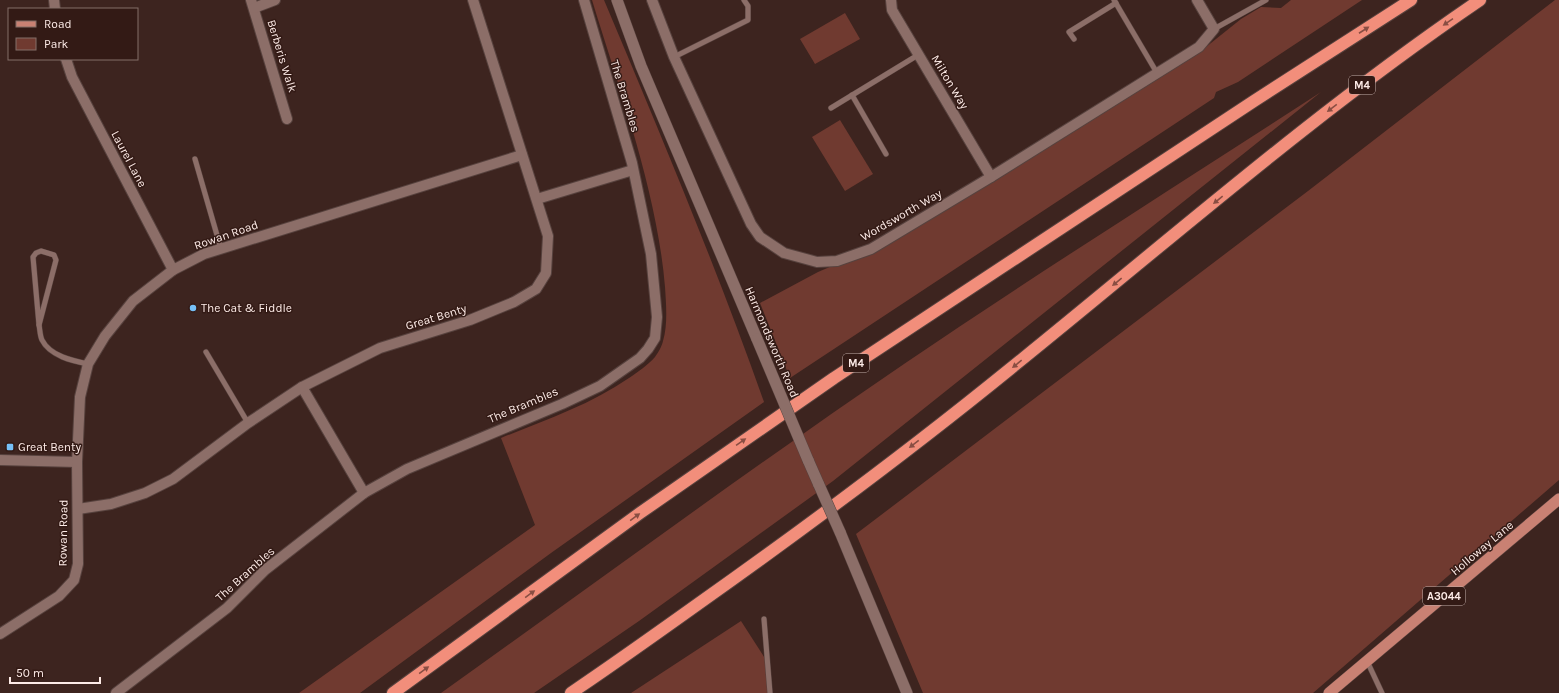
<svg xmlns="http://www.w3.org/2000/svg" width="1559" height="693" font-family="Karla,sans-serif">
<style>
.green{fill:#703a30}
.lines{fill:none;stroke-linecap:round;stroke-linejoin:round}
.service-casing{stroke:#57423e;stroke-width:6}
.minor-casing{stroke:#57423e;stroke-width:12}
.tertiary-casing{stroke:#57423e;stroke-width:12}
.primary-casing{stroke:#57423e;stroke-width:12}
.motorway-casing{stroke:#57423e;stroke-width:14}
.service{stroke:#8c6e68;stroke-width:5}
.minor{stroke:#8c6e68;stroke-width:10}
.tertiary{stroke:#8c6e68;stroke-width:11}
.primary{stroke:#c98173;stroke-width:11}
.motorway{stroke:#f28e7b;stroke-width:12}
.tertiary-bridge-casing{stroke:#57423e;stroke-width:12;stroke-linecap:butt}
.tertiary-bridge{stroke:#8c6e68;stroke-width:11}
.oneway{fill:#894e43}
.poi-dot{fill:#76c0f7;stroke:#331a15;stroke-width:1.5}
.labels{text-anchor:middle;stroke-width:3;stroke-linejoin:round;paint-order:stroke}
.shield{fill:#331a15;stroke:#c0aca8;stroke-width:1}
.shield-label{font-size:11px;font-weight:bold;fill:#fdebe7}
.street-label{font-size:12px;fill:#fdebe7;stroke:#331a15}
.poi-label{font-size:12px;fill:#fdebe7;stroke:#331a15;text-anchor:start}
</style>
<rect width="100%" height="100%" fill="#3d241f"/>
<g class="green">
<path d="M 592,0 L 604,0 C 660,133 716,266 764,402 L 551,553 L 360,693 L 299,693 L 535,525 L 501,438 C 545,420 590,405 629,378 C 638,372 648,365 655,357 C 658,353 662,346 663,341 C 668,324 666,304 665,287 C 657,191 620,92 592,0 Z"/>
<path d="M 1291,0 L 1362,0 L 1238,82 L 1216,92 L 1214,98 L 790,378 L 760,303 L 818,272 L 839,263 L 865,257 L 1196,55 L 1241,19 L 1261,7 L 1281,8 Z"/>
<path d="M 1555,0 L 1559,0 L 1559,480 L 1313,693 L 923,693 L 856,534 L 1308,191 Z"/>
<path d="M 845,13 L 860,39 L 815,64 L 800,39 Z"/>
<path d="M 1321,92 L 833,481 L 639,621 L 534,693 L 441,693 C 595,583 747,471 904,364 C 1041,271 1182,182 1321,92 Z"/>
<path d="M 840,120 L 873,174 L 845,191 L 812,137 Z"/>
<path d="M 741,621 L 768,663 L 770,693 L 631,693 Z"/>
</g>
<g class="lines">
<g class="service-casing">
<g id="service">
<path d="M 1114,0 L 1157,73"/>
<path d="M 1214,29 L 1266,0"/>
<path d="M 1074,39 L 1069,32 L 1116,3"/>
<path d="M 674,57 L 748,20 L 748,6 L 744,0"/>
<path d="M 852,95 L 886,154"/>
<path d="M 831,108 L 918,55"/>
<path d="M 195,159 L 221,249"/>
<path d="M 41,251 L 54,255 L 56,260 L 39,325 L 33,257 L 36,253 Z"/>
<path d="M 39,325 C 40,330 40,336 42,340 C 50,356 73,361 88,364"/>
<path d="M 206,352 L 248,423"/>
<path d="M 764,619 L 770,693"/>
<path d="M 1367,661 L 1382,693"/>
</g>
</g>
<g class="minor-casing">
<g id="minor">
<path d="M 54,0 L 55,9"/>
<path d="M 251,0 L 287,119"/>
<path d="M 652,0 L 674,57 L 751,224 L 760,237 L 784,253 L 817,262 L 837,261 L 871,249 L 991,177 L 1199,47 L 1214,29 L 1197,0"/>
<path d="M 891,0 L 892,10 L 991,177"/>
<path d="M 254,8 L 275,0"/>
<path d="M 66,59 L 72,77 L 173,270"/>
<path d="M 537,199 L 633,170"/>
<path d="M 302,387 L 364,493"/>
<path d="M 0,460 L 77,462"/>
<path d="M 78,509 L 111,504 L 145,493 L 173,479 L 248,423 L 302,387 L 380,348 L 470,320 L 514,302 L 536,289 L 546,273 L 548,236 L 473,0"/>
<path d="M 0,634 L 59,596 L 74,580 L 78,564 L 77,462 L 80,397 L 88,364 L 105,336 L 133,301 L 173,270 L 204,254 L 522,155"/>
<path d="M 116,693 L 227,608 L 265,570 L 364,493 L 407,469 L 562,404 L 600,386 L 640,358 L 648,349 L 655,338 L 657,317 L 651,254 L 632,163 L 584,0"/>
</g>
</g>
<g class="tertiary-casing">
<g id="tertiary">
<path d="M 617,0 L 641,66 L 757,339"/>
<path d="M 808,460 L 819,485"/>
<path d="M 840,532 L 907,693"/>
</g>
</g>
<g class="primary-casing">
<path id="primary" d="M 1329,693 L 1559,499"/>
</g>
<g class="motorway-casing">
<g id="motorway">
<path d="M 393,693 L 640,513 L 834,378 L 1254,101 L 1411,0"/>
<path d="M 571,693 C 614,664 656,634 698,604 C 804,529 909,451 1010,369 C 1165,244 1315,112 1480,0"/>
</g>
</g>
<use href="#service" class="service"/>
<use href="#minor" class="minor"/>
<use href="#tertiary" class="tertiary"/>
<use href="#primary" class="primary"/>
<use href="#motorway" class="motorway"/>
<g class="tertiary-bridge-casing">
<g id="tertiary-bridge">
<path d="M 757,339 L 808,460"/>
<path d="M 819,485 L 840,532"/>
</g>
</g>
<use href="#tertiary-bridge" class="tertiary-bridge"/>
</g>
<defs><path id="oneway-solid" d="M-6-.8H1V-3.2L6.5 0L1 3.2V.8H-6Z"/></defs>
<g class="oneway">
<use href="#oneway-solid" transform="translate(1448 22) rotate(146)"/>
<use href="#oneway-solid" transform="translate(1364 30) rotate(-33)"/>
<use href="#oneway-solid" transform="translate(1332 108) rotate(143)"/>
<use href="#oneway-solid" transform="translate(1218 200) rotate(141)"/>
<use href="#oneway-solid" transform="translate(1117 282) rotate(141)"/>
<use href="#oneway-solid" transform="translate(1017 364) rotate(141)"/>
<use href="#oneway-solid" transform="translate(741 442) rotate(-35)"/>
<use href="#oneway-solid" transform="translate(914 444) rotate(142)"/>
<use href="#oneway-solid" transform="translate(635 517) rotate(-36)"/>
<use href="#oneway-solid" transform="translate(530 594) rotate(-36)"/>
<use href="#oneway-solid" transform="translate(424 670) rotate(-36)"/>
</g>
<g class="poi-dot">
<circle cx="193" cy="308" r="4"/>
<rect x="6" y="443" width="8" height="8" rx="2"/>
</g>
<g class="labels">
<g class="shield">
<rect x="1349" y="76" width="26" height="18" rx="3"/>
<rect x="843" y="354" width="26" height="18" rx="3"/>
<rect x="1423" y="587" width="42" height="18" rx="3"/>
</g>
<g class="shield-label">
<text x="1362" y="89">M4</text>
<text x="856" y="367">M4</text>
<text x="1444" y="600">A3044</text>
</g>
<g class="street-label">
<text transform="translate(282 56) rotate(73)" y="4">Berberis Walk</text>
<text transform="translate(950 82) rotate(59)" y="4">Milton Way</text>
<text transform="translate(625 96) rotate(73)" y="4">The Brambles</text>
<text transform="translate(129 159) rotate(62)" y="4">Laurel Lane</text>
<text transform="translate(901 215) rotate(-30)" y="4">Wordsworth Way</text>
<text transform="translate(226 235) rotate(-19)" y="4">Rowan Road</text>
<text transform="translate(436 317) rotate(-17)" y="4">Great Benty</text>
<text transform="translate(772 342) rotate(67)" y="4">Harmondsworth Road</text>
<text transform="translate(523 405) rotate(-23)" y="4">The Brambles</text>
<text transform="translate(63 533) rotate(-89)" y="4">Rowan Road</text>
<text transform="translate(1482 548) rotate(-40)" y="4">Holloway Lane</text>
<text transform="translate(245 574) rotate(-42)" y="4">The Brambles</text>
</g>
<g class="poi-label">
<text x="201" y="312">The Cat &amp; Fiddle</text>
<text x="18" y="451">Great Benty</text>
</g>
</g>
<rect x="8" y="8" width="130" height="52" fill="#331a15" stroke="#846e69"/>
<rect x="16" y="21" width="20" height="6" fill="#c98173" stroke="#846e69"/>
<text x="44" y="28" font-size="12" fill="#fdebe7">Road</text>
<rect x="16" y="38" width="20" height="12" fill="#703a30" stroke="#846e69"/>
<text x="44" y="48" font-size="12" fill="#fdebe7">Park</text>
<path d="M10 677v6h90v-6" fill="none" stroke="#fdebe7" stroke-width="2"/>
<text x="16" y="677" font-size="12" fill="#fdebe7" stroke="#331a15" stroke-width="3" paint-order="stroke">50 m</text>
</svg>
